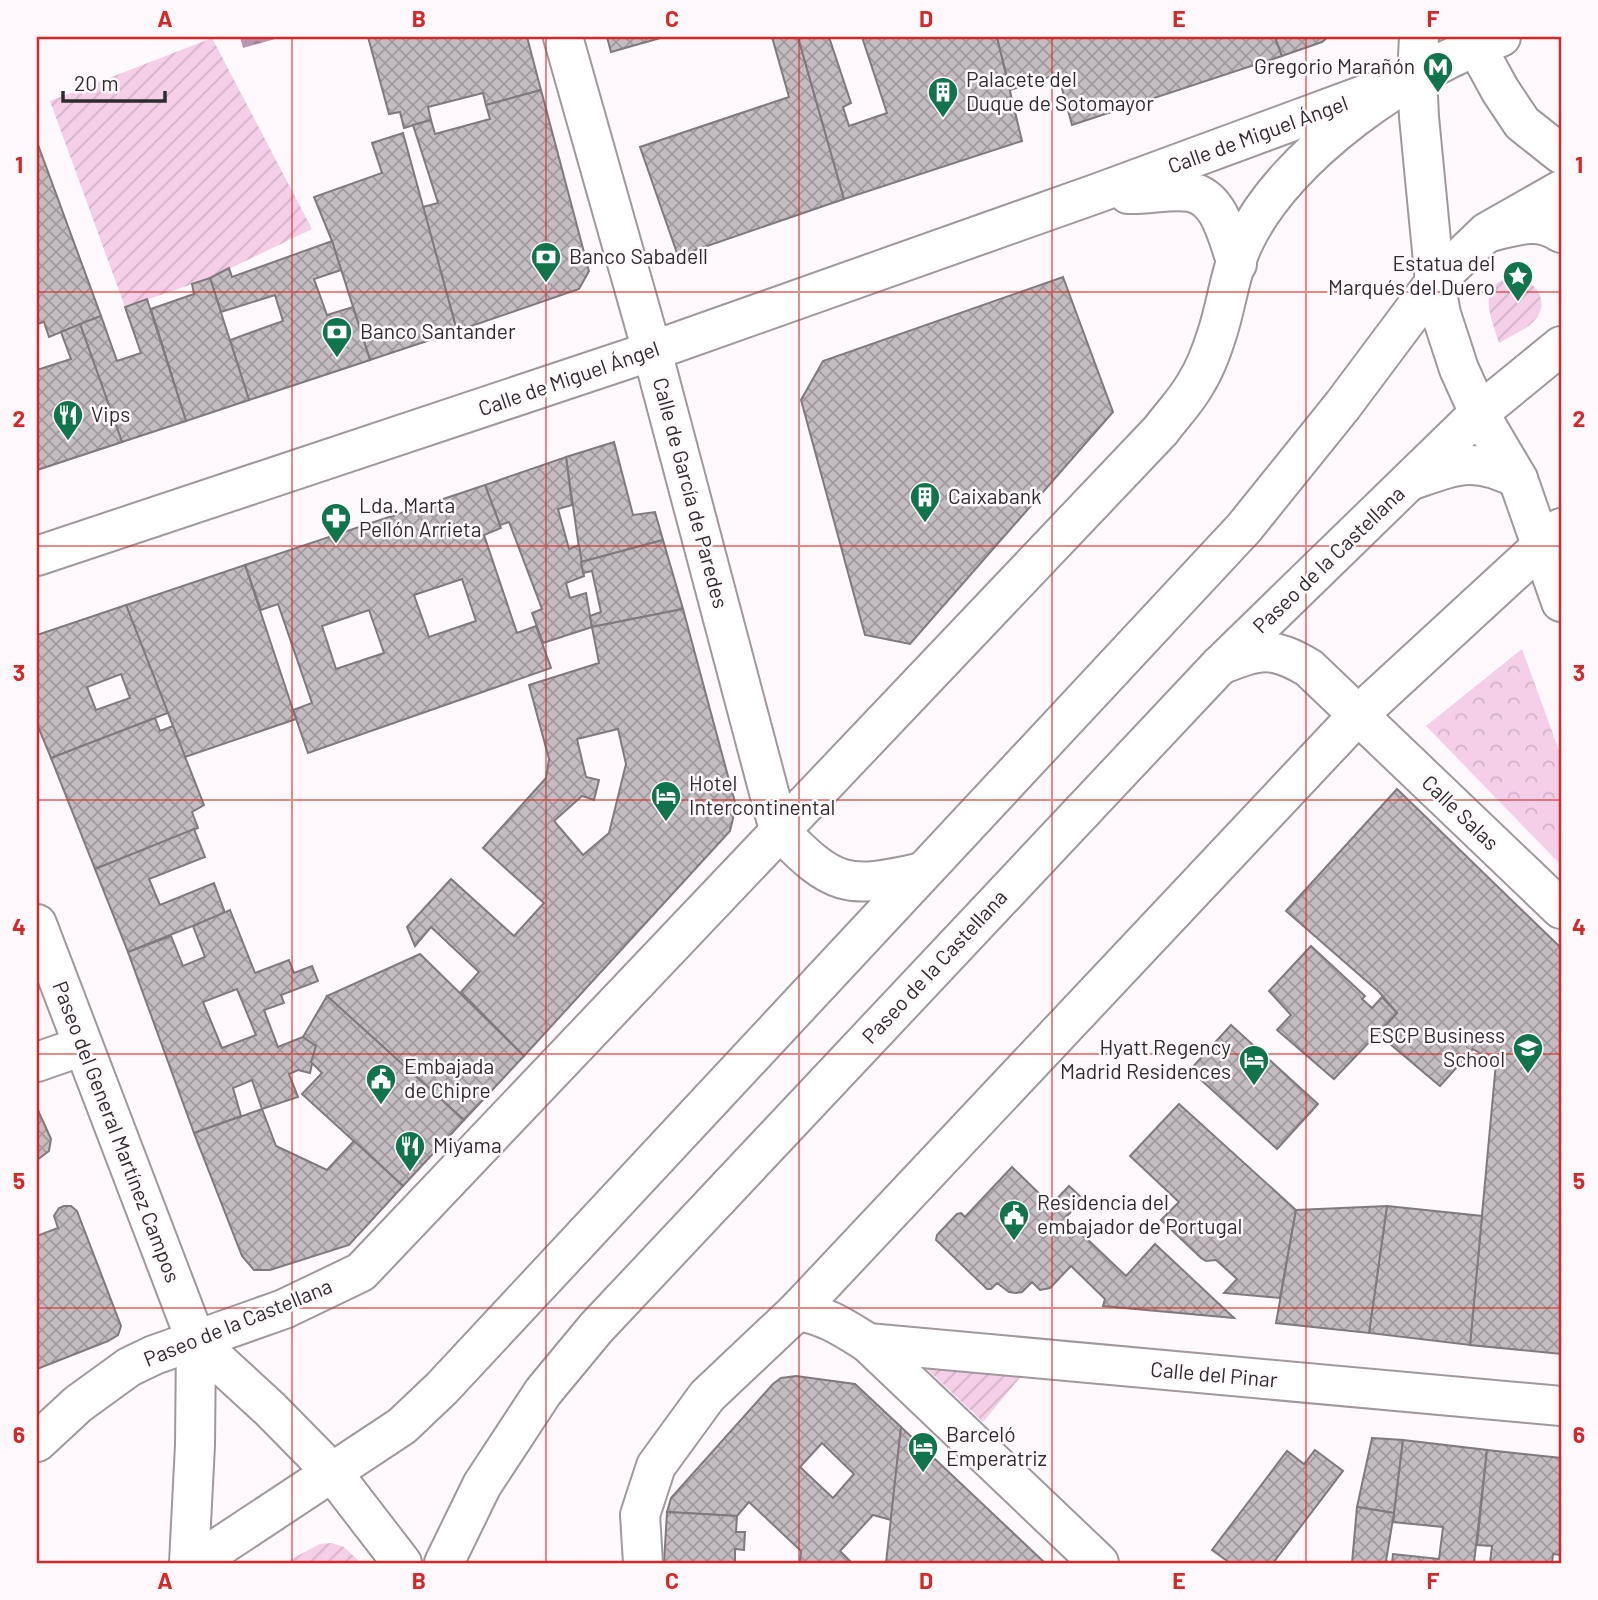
<svg xmlns="http://www.w3.org/2000/svg" width="1598" height="1600" font-family="Barlow,sans-serif">
<style>
.park{fill:url(#park-crowns)}
.garden{fill:url(#garden-furrows)}
.water{fill:url(#water-ripples)}
.building{fill:url(#building-cross-hatch);stroke:#81797e;stroke-width:2;fill-rule:evenodd}
.lines{fill:none;stroke-linecap:round;stroke-linejoin:round}
.minor-casing{stroke:#a0989d;stroke-width:42}
.major-casing{stroke:#a0989d;stroke-width:42}
.highway-casing{stroke:#a0989d;stroke-width:42}
.minor{stroke:#fff;stroke-width:38}
.major{stroke:#fff;stroke-width:38}
.highway{stroke:#fff;stroke-width:38}
.grid{fill:none;stroke:#d62828;stroke-width:2;stroke-opacity:0.55}
.labels{text-anchor:middle;stroke-width:5;stroke-linejoin:round;paint-order:stroke}
.poi-label{font-size:21px;fill:#2f2c2e;stroke:#fff8fc;text-anchor:start}
.street-label{font-size:21px;fill:#2f2c2e;stroke:#fff8fc}
.neatline{fill:none;stroke:#d62828;stroke-width:2.5}
.grid-label{font-size:23px;text-anchor:middle;font-weight:bold;fill:#d62828}
</style>
<defs>
<pattern id="park-crowns" width="20" height="18" patternUnits="userSpaceOnUse" patternTransform="scale(1.75)"><rect width="20" height="18" fill="#f4cfe7"/><path d="M2 6a3 3 0 1 1 6 0M12 15a3 3 0 1 1 6 0" fill="none" stroke="#d2b2c6"/></pattern>
<pattern id="garden-furrows" width="10" height="10" patternUnits="userSpaceOnUse" patternTransform="scale(1.75)"><rect width="10" height="10" fill="#f4cfe7"/><path d="M-1 1l2-2M0 10L10 0M9 11l2-2" fill="none" stroke="#d2b2c6"/></pattern>
<pattern id="water-ripples" width="26" height="14" patternUnits="userSpaceOnUse" patternTransform="scale(1.75)"><rect width="26" height="14" fill="#ba97ae"/><path d="M2 4q2-2 4 0t4 0M15 11q2-2 4 0t4 0" fill="none" stroke="#987b8e"/></pattern>
<pattern id="building-cross-hatch" width="8" height="8" patternUnits="userSpaceOnUse" patternTransform="scale(1.75)"><rect width="8" height="8" fill="#c4bcc1"/><path d="M0 0l8 8M0 8l8-8" fill="none" stroke="#a0999d"/></pattern>
</defs>
<rect width="100%" height="100%" fill="#fff8fc"/>
<path class="park" d="M 1522,649 L 1561,756 L 1561,865 L 1426,726 Z"/>
<g class="garden">
<path d="M 212,38 L 312,229 L 210,278 L 125,307 L 50,101 Z"/>
<path d="M 1513,276 C 1535,279 1552,302 1534,321 C 1525,331 1510,336 1499,343 C 1491,317 1475,285 1513,276 Z"/>
<path d="M 926,1368 L 1023,1374 L 983,1422 Z"/>
<path d="M 332,1543 L 344,1547 L 361,1563 L 284,1563 L 320,1544 Z"/>
</g>
<path class="water" d="M 240,37 L 282,37 L 243,48 Z"/>
<g class="building">
<path d="M 368,37 L 527,37 L 541,90 L 486,105 L 483,93 L 428,107 L 431,120 L 404,128 L 400,112 L 389,114 Z"/>
<path d="M 607,37 L 664,37 L 611,52 Z"/>
<path d="M 772,37 L 798,37 L 844,199 L 678,256 L 640,147 L 789,97 Z"/>
<path d="M 798,37 L 829,37 L 851,103 L 843,107 L 849,126 L 887,113 L 862,37 L 997,37 L 1022,141 L 844,199 Z"/>
<path d="M 997,37 L 1275,37 L 1282,56 L 1072,125 L 1058,74 L 1010,90 Z"/>
<path d="M 1275,37 L 1328,37 L 1322,42 L 1282,56 Z"/>
<path d="M 541,90 L 589,271 L 579,289 L 457,331 L 423,207 L 438,203 L 413,125 L 431,120 L 435,134 L 490,119 L 486,105 Z"/>
<path d="M 403,133 L 457,331 L 370,360 L 332,241 L 314,197 L 382,173 L 372,143 Z"/>
<path d="M 37,142 L 101,316 L 49,337 L 44,322 L 37,324 Z"/>
<path d="M 332,241 L 341,270 L 314,279 L 327,315 L 353,307 L 370,360 L 249,400 L 230,340 L 283,321 L 275,295 L 221,312 L 210,278 L 229,268 L 232,277 Z"/>
<path d="M 1063,277 L 1113,412 L 910,644 L 865,635 L 801,400 L 823,361 Z"/>
<path d="M 210,278 L 249,400 L 186,421 L 151,309 L 194,294 L 192,284 Z"/>
<path d="M 147,299 L 186,421 L 122,442 L 80,324 L 101,316 L 117,361 L 141,353 L 125,307 Z"/>
<path d="M 80,324 L 122,442 L 37,470 L 37,370 L 71,359 L 61,332 Z"/>
<path d="M 614,442 L 633,515 L 655,512 L 663,540 L 581,562 L 566,457 Z"/>
<path d="M 566,457 L 572,505 L 558,509 L 569,549 L 579,545 L 584,576 L 566,583 L 570,598 L 586,593 L 592,627 L 543,643 L 532,613 L 542,609 L 509,522 L 500,525 L 485,485 Z"/>
<path d="M 485,485 L 501,528 L 484,535 L 517,633 L 536,626 L 551,668 L 308,753 L 293,710 L 312,703 L 278,604 L 261,610 L 245,565 ZM 462,579 L 476,621 L 429,637 L 414,595 ZM 369,610 L 384,653 L 336,669 L 322,626 Z"/>
<path d="M 663,540 L 683,609 L 592,627 L 590,616 L 601,612 L 592,571 L 583,573 L 581,562 Z"/>
<path d="M 245,565 L 296,719 L 185,757 L 126,605 Z"/>
<path d="M 126,605 L 168,713 L 51,758 L 37,724 L 37,635 ZM 121,674 L 130,698 L 96,710 L 87,687 Z"/>
<path d="M 683,609 L 736,806 L 730,831 L 524,1056 L 461,992 L 479,972 L 431,927 L 415,946 L 407,927 L 451,879 L 514,936 L 544,903 L 483,848 L 546,778 L 549,759 L 529,685 L 599,663 L 592,627 ZM 618,729 L 626,764 L 609,833 L 583,855 L 554,821 L 582,796 L 594,800 L 599,780 L 586,777 L 577,739 Z"/>
<path d="M 155,718 L 160,731 L 173,726 L 204,805 L 192,812 L 198,828 L 95,869 L 51,758 Z"/>
<path d="M 1397,789 L 1561,948 L 1561,1354 L 1470,1345 L 1496,1063 L 1473,1049 L 1440,1086 L 1378,1034 L 1397,1013 L 1379,992 L 1286,911 Z"/>
<path d="M 194,829 L 205,857 L 149,879 L 160,905 L 214,883 L 225,913 L 128,952 L 95,869 Z"/>
<path d="M 230,910 L 255,973 L 289,960 L 294,973 L 312,966 L 318,981 L 281,995 L 284,1003 L 264,1010 L 278,1047 L 303,1037 L 316,1046 L 310,1073 L 298,1070 L 289,1074 L 298,1097 L 262,1109 L 252,1080 L 233,1088 L 241,1116 L 194,1133 L 128,952 L 171,936 L 183,966 L 205,957 L 193,926 ZM 237,989 L 256,1035 L 222,1048 L 203,1002 Z"/>
<path d="M 1311,946 L 1365,996 L 1362,999 L 1372,1008 L 1382,997 L 1397,1013 L 1334,1079 L 1277,1030 L 1291,1015 L 1269,991 Z"/>
<path d="M 420,954 L 524,1056 L 464,1120 L 327,996 Z"/>
<path d="M 327,996 L 464,1120 L 403,1186 L 302,1094 L 322,1073 L 311,1062 L 316,1046 L 303,1037 Z"/>
<path d="M 1231,1025 L 1318,1104 L 1277,1149 L 1190,1070 Z"/>
<path d="M 1179,1104 L 1296,1210 L 1280,1298 L 1224,1293 L 1237,1279 L 1216,1260 L 1206,1261 L 1201,1258 L 1161,1220 L 1179,1202 L 1130,1156 Z"/>
<path d="M 37,1108 L 51,1139 L 49,1151 L 37,1160 Z"/>
<path d="M 262,1109 L 276,1146 L 327,1170 L 354,1141 L 403,1186 L 349,1245 L 270,1270 L 254,1270 L 242,1256 L 194,1133 Z"/>
<path d="M 1012,1167 L 1051,1205 L 1069,1186 L 1083,1199 L 1065,1218 L 1126,1276 L 1155,1244 L 1234,1318 L 1103,1306 L 1105,1299 L 1071,1266 L 1050,1288 L 1040,1290 L 1032,1282 L 1022,1292 L 1016,1293 L 1009,1292 L 997,1283 L 991,1289 L 987,1289 L 936,1240 L 937,1235 L 957,1214 L 961,1213 L 965,1217 Z"/>
<path d="M 64,1206 L 71,1206 L 77,1211 L 121,1326 L 118,1335 L 108,1341 L 37,1369 L 37,1236 L 58,1228 L 54,1216 L 59,1208 Z"/>
<path d="M 1387,1206 L 1482,1216 L 1470,1345 L 1369,1333 Z"/>
<path d="M 1387,1206 L 1369,1333 L 1276,1323 L 1296,1210 Z"/>
<path d="M 796,1376 L 855,1384 L 901,1427 L 891,1520 L 873,1515 L 840,1551 L 852,1563 L 800,1563 L 801,1551 L 749,1502 L 737,1516 L 667,1512 L 671,1498 L 773,1384 L 781,1378 ZM 822,1443 L 854,1474 L 833,1498 L 800,1467 Z"/>
<path d="M 901,1427 L 1045,1563 L 886,1563 Z"/>
<path d="M 1372,1438 L 1403,1440 L 1394,1513 L 1357,1507 Z"/>
<path d="M 1403,1440 L 1487,1450 L 1474,1563 L 1392,1563 L 1393,1554 L 1439,1559 L 1443,1527 L 1393,1522 Z"/>
<path d="M 1315,1450 L 1343,1471 L 1273,1563 L 1230,1563 L 1212,1550 L 1287,1451 L 1304,1464 Z"/>
<path d="M 1487,1450 L 1561,1458 L 1561,1555 L 1553,1554 L 1552,1563 L 1490,1563 L 1492,1546 L 1477,1545 Z"/>
<path d="M 1357,1507 L 1394,1513 L 1386,1561 L 1391,1563 L 1352,1563 Z"/>
<path d="M 667,1512 L 737,1516 L 736,1532 L 745,1532 L 744,1550 L 735,1549 L 735,1563 L 664,1563 Z"/>
</g>
<g class="lines">
<g class="minor-casing">
<g id="minor">
<path d="M 563,37 L 652,351 L 779,830 C 833,886 846,890 922,872"/>
<path d="M 1128,194 C 1148,195 1171,189 1190,192 C 1221,197 1228,240 1237,264"/>
<path d="M 37,556 L 652,351 L 1098,193 L 1369,93"/>
<path d="M 1220,665 C 1259,650 1271,645 1309,668 L 1561,909"/>
<path d="M 37,924 L 196,1341 L 195,1445 L 189,1563"/>
<path d="M 37,1062 L 83,1046"/>
<path d="M 797,1311 C 825,1315 844,1328 868,1343 L 1099,1563"/>
<path d="M 196,1341 L 270,1409 L 332,1472 L 402,1563"/>
<path d="M 868,1343 L 1561,1406"/>
<path d="M 37,1442 L 78,1404 L 129,1367 L 154,1355 L 284,1309 L 361,1272 L 1161,430 C 1172,415 1187,400 1196,383 C 1205,369 1212,350 1217,334 C 1227,304 1230,270 1244,242 C 1285,154 1412,67 1501,37"/>
<path d="M 643,1563 L 640,1515 L 656,1466 L 707,1396 L 797,1311 L 1358,715 L 1561,528"/>
</g>
</g>
<g class="major-casing">
<g id="major">
<path d="M 1419,37 L 1417,75 L 1419,117 L 1435,282 L 1441,314 L 1459,369 L 1479,413 L 1518,479 L 1561,602"/>
<path d="M 1471,37 L 1500,90 L 1522,123 L 1561,154"/>
<path d="M 1490,232 C 1515,226 1538,217 1561,233"/>
<path d="M 1412,480 C 1456,465 1474,456 1518,479"/>
</g>
</g>
<g class="highway-casing">
<g id="highway">
<path d="M 195,1563 L 402,1426 L 442,1388 L 1244,528 L 1343,405 L 1435,282 L 1487,232 L 1561,190"/>
<path d="M 444,1563 L 482,1485 L 543,1392 L 596,1328 L 1220,665 L 1479,413 L 1561,346"/>
</g>
</g>
<use href="#minor" class="minor"/>
<use href="#major" class="major"/>
<use href="#highway" class="highway"/>
</g>
<path class="grid" d="M 292,37 L 292,1563M 546,37 L 546,1563M 799,37 L 799,1563M 1052,37 L 1052,1563M 1306,37 L 1306,1563M 37,292 L 1561,292M 37,546 L 1561,546M 37,800 L 1561,800M 37,1054 L 1561,1054M 37,1308 L 1561,1308"/>
<defs>
<g id="metro-pin" transform="scale(1.575)"><path d="M0 17L-7.5 6A9.5 9.5 0 1 1 7.5 6Z" fill="#10754c" stroke="#fff8fc"/><path d="M-5.5 5V-5H-3L0 0L3-5H5.5V5H3V-.5L0 4L-3-.5V5Z" fill="#fff"/></g>
<g id="building-pin" transform="scale(1.575)"><path d="M0 17L-7.5 6A9.5 9.5 0 1 1 7.5 6Z" fill="#10754c" stroke="#fff8fc"/><path d="M-4-6H4V6H1V3H-1V6H-4ZM-2.5-4.3h1.7v1.8h-1.7ZM.8-4.3h1.7v1.8H.8ZM-2.5-1h1.7V.8h-1.7ZM.8-1h1.7V.8H.8Z" fill="#fff"/></g>
<g id="bank-pin" transform="scale(1.575)"><path d="M0 17L-7.5 6A9.5 9.5 0 1 1 7.5 6Z" fill="#10754c" stroke="#fff8fc"/><path d="M-6-4H6V4H-6ZM0-2.3a2.3 2.3 0 1 0 0 4.6a2.3 2.3 0 1 0 0-4.6Z" fill="#fff"/></g>
<g id="sight-pin" transform="scale(1.575)"><path d="M0 17L-7.5 6A9.5 9.5 0 1 1 7.5 6Z" fill="#10754c" stroke="#fff8fc"/><path d="M0-6L1.8-2.2L6-1.7L2.9 1.2L3.7 5.4L0 3.3L-3.7 5.4L-2.9 1.2L-6-1.7L-1.8-2.2Z" fill="#fff"/></g>
<g id="restaurant-pin" transform="scale(1.575)"><path d="M0 17L-7.5 6A9.5 9.5 0 1 1 7.5 6Z" fill="#10754c" stroke="#fff8fc"/><path d="M-5-6h1v4h1v-4h1v4h1v-4h1v5L-1.5 .5V6h-2V.5L-5-1ZM5-6V6H3V1.5H1.5Q1.5-4 5-6Z" fill="#fff"/></g>
<g id="pharmacy-pin" transform="scale(1.575)"><path d="M0 17L-7.5 6A9.5 9.5 0 1 1 7.5 6Z" fill="#10754c" stroke="#fff8fc"/><path d="M-2-6h4v4h4v4h-4v4h-4v-4h-4v-4h4Z" fill="#fff"/></g>
<g id="hotel-pin" transform="scale(1.575)"><path d="M0 17L-7.5 6A9.5 9.5 0 1 1 7.5 6Z" fill="#10754c" stroke="#fff8fc"/><path d="M-6-4.5h1.5V1H6V5H4.5V3h-9V5H-6ZM-4 0a1.8 1.8 0 1 1 3.6 0ZM.5 0V-2.5h3Q6-2.5 6 0Z" fill="#fff"/></g>
<g id="university-pin" transform="scale(1.575)"><path d="M0 17L-7.5 6A9.5 9.5 0 1 1 7.5 6Z" fill="#10754c" stroke="#fff8fc"/><path d="M0-5L7-2L0 1L-7-2ZM-4 1L0 2.5L4 1V4Q0 6-4 4Z" fill="#fff"/></g>
<g id="civic-pin" transform="scale(1.575)"><path d="M0 17L-7.5 6A9.5 9.5 0 1 1 7.5 6Z" fill="#10754c" stroke="#fff8fc"/><path d="M-.6-6.5H3V-4.5H.6V-3L4-1V1h2V6H-6V1h2V-1L-.6-3ZM-1.2 2.5V6h2.4V2.5Z" fill="#fff"/></g>
</defs>
<g fill-rule="evenodd">
<use href="#metro-pin" x="1438" y="67"/>
<use href="#building-pin" x="943" y="92"/>
<use href="#bank-pin" x="546" y="257"/>
<use href="#sight-pin" x="1518" y="276"/>
<use href="#bank-pin" x="337" y="332"/>
<use href="#restaurant-pin" x="68" y="415"/>
<use href="#building-pin" x="925" y="497"/>
<use href="#pharmacy-pin" x="336" y="518"/>
<use href="#hotel-pin" x="666" y="796"/>
<use href="#university-pin" x="1528" y="1048"/>
<use href="#hotel-pin" x="1254" y="1060"/>
<use href="#civic-pin" x="381" y="1079"/>
<use href="#restaurant-pin" x="410" y="1146"/>
<use href="#civic-pin" x="1014" y="1215"/>
<use href="#hotel-pin" x="923" y="1447"/>
</g>
<g class="labels">
<g class="poi-label">
<text x="1415" y="74" text-anchor="end">Gregorio Marañón</text>
<text x="966" y="87">Palacete del<tspan x="966" dy="24">Duque de Sotomayor</tspan></text>
<text x="569" y="264">Banco Sabadell</text>
<text x="1495" y="271" text-anchor="end">Estatua del<tspan x="1495" dy="24">Marqués del Duero</tspan></text>
<text x="360" y="339">Banco Santander</text>
<text x="91" y="422">Vips</text>
<text x="948" y="504">Caixabank</text>
<text x="359" y="513">Lda. Marta<tspan x="359" dy="24">Pellón Arrieta</tspan></text>
<text x="689" y="791">Hotel<tspan x="689" dy="24">Intercontinental</tspan></text>
<text x="1505" y="1043" text-anchor="end">ESCP Business<tspan x="1505" dy="24">School</tspan></text>
<text x="1231" y="1055" text-anchor="end">Hyatt Regency<tspan x="1231" dy="24">Madrid Residences</tspan></text>
<text x="404" y="1074">Embajada<tspan x="404" dy="24">de Chipre</tspan></text>
<text x="433" y="1153">Miyama</text>
<text x="1037" y="1210">Residencia del<tspan x="1037" dy="24">embajador de Portugal</tspan></text>
<text x="946" y="1442">Barceló<tspan x="946" dy="24">Emperatriz</tspan></text>
</g>
<g class="street-label">
<text transform="translate(1258 135) rotate(-20)" y="7">Calle de Miguel Ángel</text>
<text transform="translate(569 379) rotate(-19)" y="7">Calle de Miguel Ángel</text>
<text transform="translate(690 493) rotate(75)" y="7">Calle de García de Paredes</text>
<text transform="translate(1329 560) rotate(-44)" y="7">Paseo de la Castellana</text>
<text transform="translate(1460 813) rotate(44)" y="7">Calle Salas</text>
<text transform="translate(935 967) rotate(-47)" y="7">Paseo de la Castellana</text>
<text transform="translate(116 1132) rotate(69)" y="7">Paseo del General Martínez Campos</text>
<text transform="translate(238 1323) rotate(-22)" y="7">Paseo de la Castellana</text>
<text transform="translate(1214 1375) rotate(5)" y="7">Calle del Pinar</text>
</g>
</g>
<rect width="1598" height="1600" fill="none" stroke="#fff8fc" stroke-width="77"/>
<path d="M63 91v10h102v-10" fill="none" stroke="#2f2c2e" stroke-width="3.5"/>
<text x="74" y="91" font-size="21" fill="#2f2c2e" stroke="#fff8fc" stroke-width="5" paint-order="stroke">20 m</text>
<rect x="38" y="38" width="1522" height="1524" class="neatline"/>
<g class="grid-label">
<text x="165" y="27">A</text>
<text x="419" y="27">B</text>
<text x="672" y="27">C</text>
<text x="926" y="27">D</text>
<text x="1179" y="27">E</text>
<text x="1433" y="27">F</text>
<text x="19" y="173">1</text>
<text x="1579" y="173">1</text>
<text x="19" y="427">2</text>
<text x="1579" y="427">2</text>
<text x="19" y="681">3</text>
<text x="1579" y="681">3</text>
<text x="19" y="935">4</text>
<text x="1579" y="935">4</text>
<text x="19" y="1189">5</text>
<text x="1579" y="1189">5</text>
<text x="19" y="1443">6</text>
<text x="1579" y="1443">6</text>
<text x="165" y="1589">A</text>
<text x="419" y="1589">B</text>
<text x="672" y="1589">C</text>
<text x="926" y="1589">D</text>
<text x="1179" y="1589">E</text>
<text x="1433" y="1589">F</text>
</g>
</svg>
